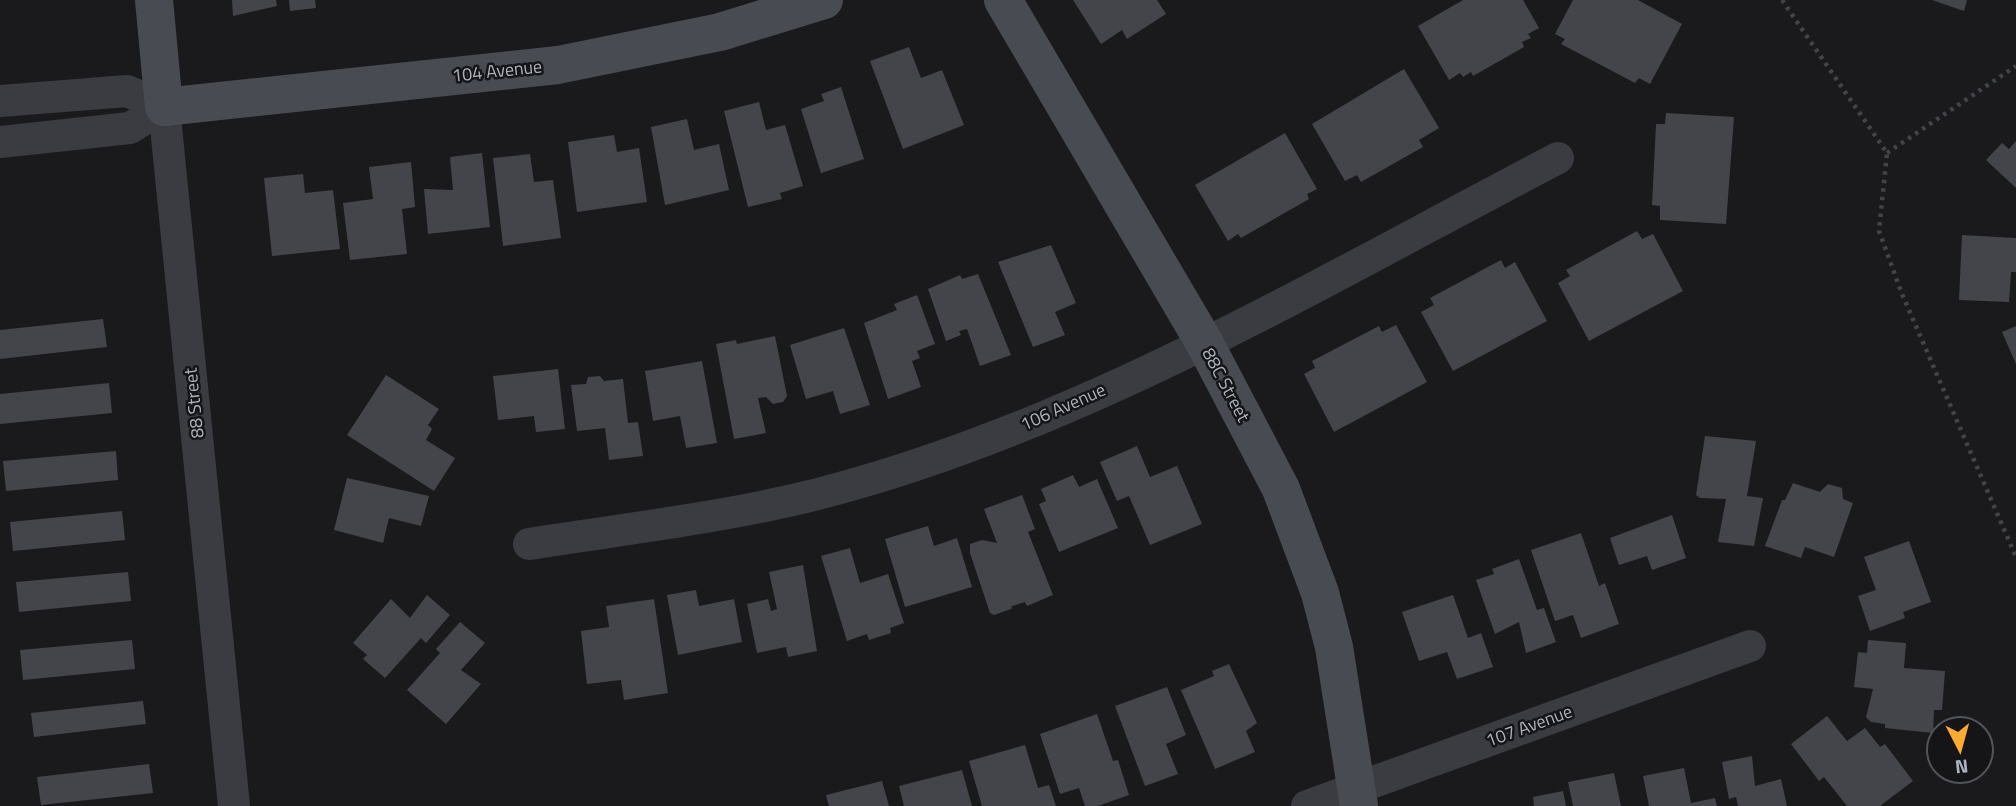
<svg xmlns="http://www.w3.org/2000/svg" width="2016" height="806" font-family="'Titillium Web',sans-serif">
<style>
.building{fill:#44454a}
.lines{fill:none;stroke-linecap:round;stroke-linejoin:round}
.path{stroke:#414449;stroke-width:4.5;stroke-dasharray:3.5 5;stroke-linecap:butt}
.street{stroke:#3b3c42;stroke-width:32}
.secondary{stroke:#484c52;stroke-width:38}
.labels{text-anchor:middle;stroke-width:5;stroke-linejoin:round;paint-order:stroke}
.street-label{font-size:18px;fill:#acb2bd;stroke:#151518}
</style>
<rect width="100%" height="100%" fill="#1a1a1d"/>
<g class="building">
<path d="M 232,0 L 276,0 L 277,6 L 233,16 Z"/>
<path d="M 289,0 L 315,0 L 316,8 L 290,11 Z"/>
<path d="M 1073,0 L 1157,0 L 1166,14 L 1127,39 L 1122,30 L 1101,44 Z"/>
<path d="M 1463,0 L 1523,0 L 1539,28 L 1528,34 L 1531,38 L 1522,42 L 1524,47 L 1473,76 L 1471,72 L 1463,77 L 1460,73 L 1449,80 L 1418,26 Z"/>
<path d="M 1573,0 L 1638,0 L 1682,24 L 1650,84 L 1639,78 L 1635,83 L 1561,44 L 1565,39 L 1555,34 Z"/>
<path d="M 1932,0 L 1967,0 L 1964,11 Z"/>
<path d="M 909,47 L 921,78 L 942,70 L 964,125 L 903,149 L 870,61 Z"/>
<path d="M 1404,69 L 1439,128 L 1419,140 L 1423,147 L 1361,182 L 1357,175 L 1345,181 L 1312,124 Z"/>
<path d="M 841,87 L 864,159 L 821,173 L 801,109 L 824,101 L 821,94 Z"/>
<path d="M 759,102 L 766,130 L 785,125 L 803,186 L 780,193 L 782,199 L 748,207 L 724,111 Z"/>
<path d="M 1666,113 L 1734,117 L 1726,224 L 1660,220 L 1660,206 L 1652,205 L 1656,124 L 1665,124 Z"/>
<path d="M 687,119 L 694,150 L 719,144 L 729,190 L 665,205 L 651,127 Z"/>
<path d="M 1285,133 L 1317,189 L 1307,194 L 1309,199 L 1241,238 L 1238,234 L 1228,241 L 1195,185 Z"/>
<path d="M 614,135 L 617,152 L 639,148 L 647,202 L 577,212 L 568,142 Z"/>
<path d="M 2016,141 L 2016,188 L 1986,160 L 2002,143 L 2009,149 Z"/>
<path d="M 482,153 L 490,227 L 428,234 L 424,189 L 453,190 L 450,157 Z"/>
<path d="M 530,154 L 534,182 L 553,180 L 561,238 L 503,246 L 493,158 Z"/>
<path d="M 411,162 L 415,207 L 402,209 L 407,254 L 350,260 L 343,203 L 373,199 L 369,167 Z"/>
<path d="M 303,174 L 305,193 L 333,190 L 340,249 L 272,256 L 264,178 Z"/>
<path d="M 1637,231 L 1642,239 L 1653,234 L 1683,291 L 1589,341 L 1558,283 L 1570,276 L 1566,270 Z"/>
<path d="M 1962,235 L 2016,238 L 2016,272 L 2011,272 L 2009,302 L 1959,300 Z"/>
<path d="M 1051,245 L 1076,303 L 1055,312 L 1065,335 L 1033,347 L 998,262 Z"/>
<path d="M 1501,260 L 1505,268 L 1515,262 L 1547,321 L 1453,371 L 1421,312 L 1434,305 L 1430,298 Z"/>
<path d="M 978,274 L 1011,355 L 980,366 L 967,329 L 959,331 L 961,335 L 946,341 L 928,289 L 960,275 L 962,279 Z"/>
<path d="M 917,295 L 935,344 L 917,351 L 920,358 L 912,361 L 921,387 L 888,399 L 864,323 L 897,310 L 894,304 Z"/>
<path d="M 103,319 L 107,347 L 0,359 L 0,330 Z"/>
<path d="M 1396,325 L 1427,382 L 1334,432 L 1304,374 L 1315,368 L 1312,361 L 1379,326 L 1382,332 Z"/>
<path d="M 2016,326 L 2016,364 L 2002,332 Z"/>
<path d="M 844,328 L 870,405 L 840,414 L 833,391 L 806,399 L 790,345 Z"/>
<path d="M 775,336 L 787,396 L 783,402 L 773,404 L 766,397 L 758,398 L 766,433 L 734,439 L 716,344 L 736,340 L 737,344 Z"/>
<path d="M 702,361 L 717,443 L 686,448 L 680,416 L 653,421 L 645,371 Z"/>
<path d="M 558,369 L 565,429 L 536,432 L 534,416 L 498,420 L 493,376 Z"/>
<path d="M 386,375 L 439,409 L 428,425 L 432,429 L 426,440 L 455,458 L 434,491 L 347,435 Z"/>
<path d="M 600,376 L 604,381 L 623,379 L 628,423 L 638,422 L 643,456 L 609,460 L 605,428 L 577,431 L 571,385 L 586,384 L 588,377 Z"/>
<path d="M 109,383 L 112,413 L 0,424 L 0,394 Z"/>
<path d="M 1705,436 L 1756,441 L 1747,496 L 1763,498 L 1754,546 L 1718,542 L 1726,499 L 1700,498 L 1696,495 Z"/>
<path d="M 1137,446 L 1150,477 L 1177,466 L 1202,524 L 1150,545 L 1129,496 L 1117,501 L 1100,462 Z"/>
<path d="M 116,451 L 118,480 L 6,491 L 3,461 Z"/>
<path d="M 1073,475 L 1079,487 L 1097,479 L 1118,528 L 1059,552 L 1039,504 L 1046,501 L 1041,489 Z"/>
<path d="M 347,478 L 429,496 L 421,526 L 389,518 L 383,543 L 334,530 Z"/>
<path d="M 1793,483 L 1820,492 L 1828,484 L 1842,488 L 1843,499 L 1853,503 L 1834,557 L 1805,547 L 1801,558 L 1765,546 L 1782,500 L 1785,500 Z"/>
<path d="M 1022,495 L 1035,529 L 1028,532 L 1053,595 L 1027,606 L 1025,602 L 1012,606 L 1011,609 L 994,615 L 990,613 L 970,553 L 970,544 L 982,540 L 997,543 L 984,509 Z"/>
<path d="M 122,511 L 125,540 L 13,551 L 10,522 Z"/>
<path d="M 1672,515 L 1686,558 L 1652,570 L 1647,556 L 1619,565 L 1610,538 Z"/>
<path d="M 928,526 L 934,546 L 957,538 L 972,587 L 905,607 L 885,539 Z"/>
<path d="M 1581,533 L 1599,586 L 1605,583 L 1619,624 L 1581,638 L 1573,615 L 1555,621 L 1531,550 Z"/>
<path d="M 1909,541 L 1931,602 L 1903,612 L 1905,618 L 1870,631 L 1858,596 L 1876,590 L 1864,557 Z"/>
<path d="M 850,548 L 860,583 L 888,574 L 904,623 L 890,628 L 891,633 L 869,640 L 867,634 L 847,641 L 821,556 Z"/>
<path d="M 1519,559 L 1537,610 L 1544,608 L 1556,642 L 1526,653 L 1519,622 L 1495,634 L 1476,580 L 1494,574 L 1492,569 Z"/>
<path d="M 803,565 L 817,651 L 788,657 L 786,647 L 757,653 L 747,604 L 768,599 L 771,611 L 777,609 L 769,572 Z"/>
<path d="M 128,572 L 131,601 L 19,612 L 16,582 Z"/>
<path d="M 696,590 L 699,606 L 734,599 L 742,642 L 678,655 L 667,595 Z"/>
<path d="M 427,595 L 450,615 L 426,643 L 421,638 L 385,678 L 363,659 L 367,655 L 353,643 L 391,599 L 410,618 Z"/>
<path d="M 1453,595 L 1468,638 L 1481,633 L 1493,667 L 1457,679 L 1447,652 L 1419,661 L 1402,612 Z"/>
<path d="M 654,599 L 668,693 L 624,700 L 621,680 L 587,684 L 581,631 L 609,627 L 606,606 Z"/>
<path d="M 460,622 L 485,643 L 461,670 L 481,684 L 446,724 L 407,690 L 440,653 L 436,649 Z"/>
<path d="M 132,640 L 135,669 L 23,680 L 20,650 Z"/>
<path d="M 1868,640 L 1906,643 L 1904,668 L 1945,671 L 1942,710 L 1934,710 L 1933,733 L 1885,728 L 1885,724 L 1871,722 L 1866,717 L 1873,689 L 1854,687 L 1858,652 L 1867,653 Z"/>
<path d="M 1229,664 L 1257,723 L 1246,731 L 1255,752 L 1215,769 L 1181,690 L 1214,676 L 1212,671 Z"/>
<path d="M 1167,687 L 1186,735 L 1166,744 L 1178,774 L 1145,786 L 1115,706 Z"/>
<path d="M 143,701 L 146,724 L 34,737 L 31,713 Z"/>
<path d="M 1097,714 L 1113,761 L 1118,760 L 1129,795 L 1098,806 L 1085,806 L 1079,788 L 1060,794 L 1040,734 Z"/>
<path d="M 1827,716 L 1847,741 L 1865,728 L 1880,747 L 1885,744 L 1913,781 L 1880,806 L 1847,806 L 1824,777 L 1819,781 L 1791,744 Z"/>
<path d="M 1025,745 L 1038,788 L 1049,785 L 1056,806 L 982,806 L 969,761 Z"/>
<path d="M 1752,756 L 1755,786 L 1781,779 L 1787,806 L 1738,806 L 1736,797 L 1729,799 L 1722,762 Z"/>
<path d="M 149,764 L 153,793 L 41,805 L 37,777 Z"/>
<path d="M 1684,768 L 1691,803 L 1715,798 L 1717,806 L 1649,806 L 1643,776 Z"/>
<path d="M 962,770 L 972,806 L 904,806 L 899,786 Z"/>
<path d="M 1614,773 L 1621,806 L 1573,806 L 1568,782 Z"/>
<path d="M 882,781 L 889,806 L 829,806 L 826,795 Z"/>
<path d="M 1563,791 L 1566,806 L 1534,806 L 1533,797 Z"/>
</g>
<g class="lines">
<g class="path">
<path d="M 1782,0 L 1887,153 L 1879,231 L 1902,294 L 2016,557"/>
<path d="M 1887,153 L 2016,66"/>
</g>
<g class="street">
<path d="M 0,101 L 127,91 L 164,107"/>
<path d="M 164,107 L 234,806"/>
<path d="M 0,142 L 130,128 L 164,107"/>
<path d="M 529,544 C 624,529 721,518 814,495 C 1076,429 1320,282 1558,158"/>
<path d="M 1307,806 L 1750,646"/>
</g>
<g class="secondary">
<path d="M 154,0 L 164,107 L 558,65 L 720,32 L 824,0"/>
<path d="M 1003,0 L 1204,342 L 1281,489 L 1320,593 L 1334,647 L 1359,806"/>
</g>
</g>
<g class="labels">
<g class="street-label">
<text transform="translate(497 71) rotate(-6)" y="6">104 Avenue</text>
<text transform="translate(1226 385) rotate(62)" y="6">88C Street</text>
<text transform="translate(194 403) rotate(-96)" y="6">88 Street</text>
<text transform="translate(1063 407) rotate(-24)" y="6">106 Avenue</text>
<text transform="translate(1529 726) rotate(-20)" y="6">107 Avenue</text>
</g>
</g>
<g transform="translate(1960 750) rotate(174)"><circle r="33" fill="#151518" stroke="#51545a" stroke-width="2"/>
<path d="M0-5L12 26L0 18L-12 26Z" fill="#ffaa30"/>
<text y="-10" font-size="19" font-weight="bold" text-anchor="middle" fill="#acb2bd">N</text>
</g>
</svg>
